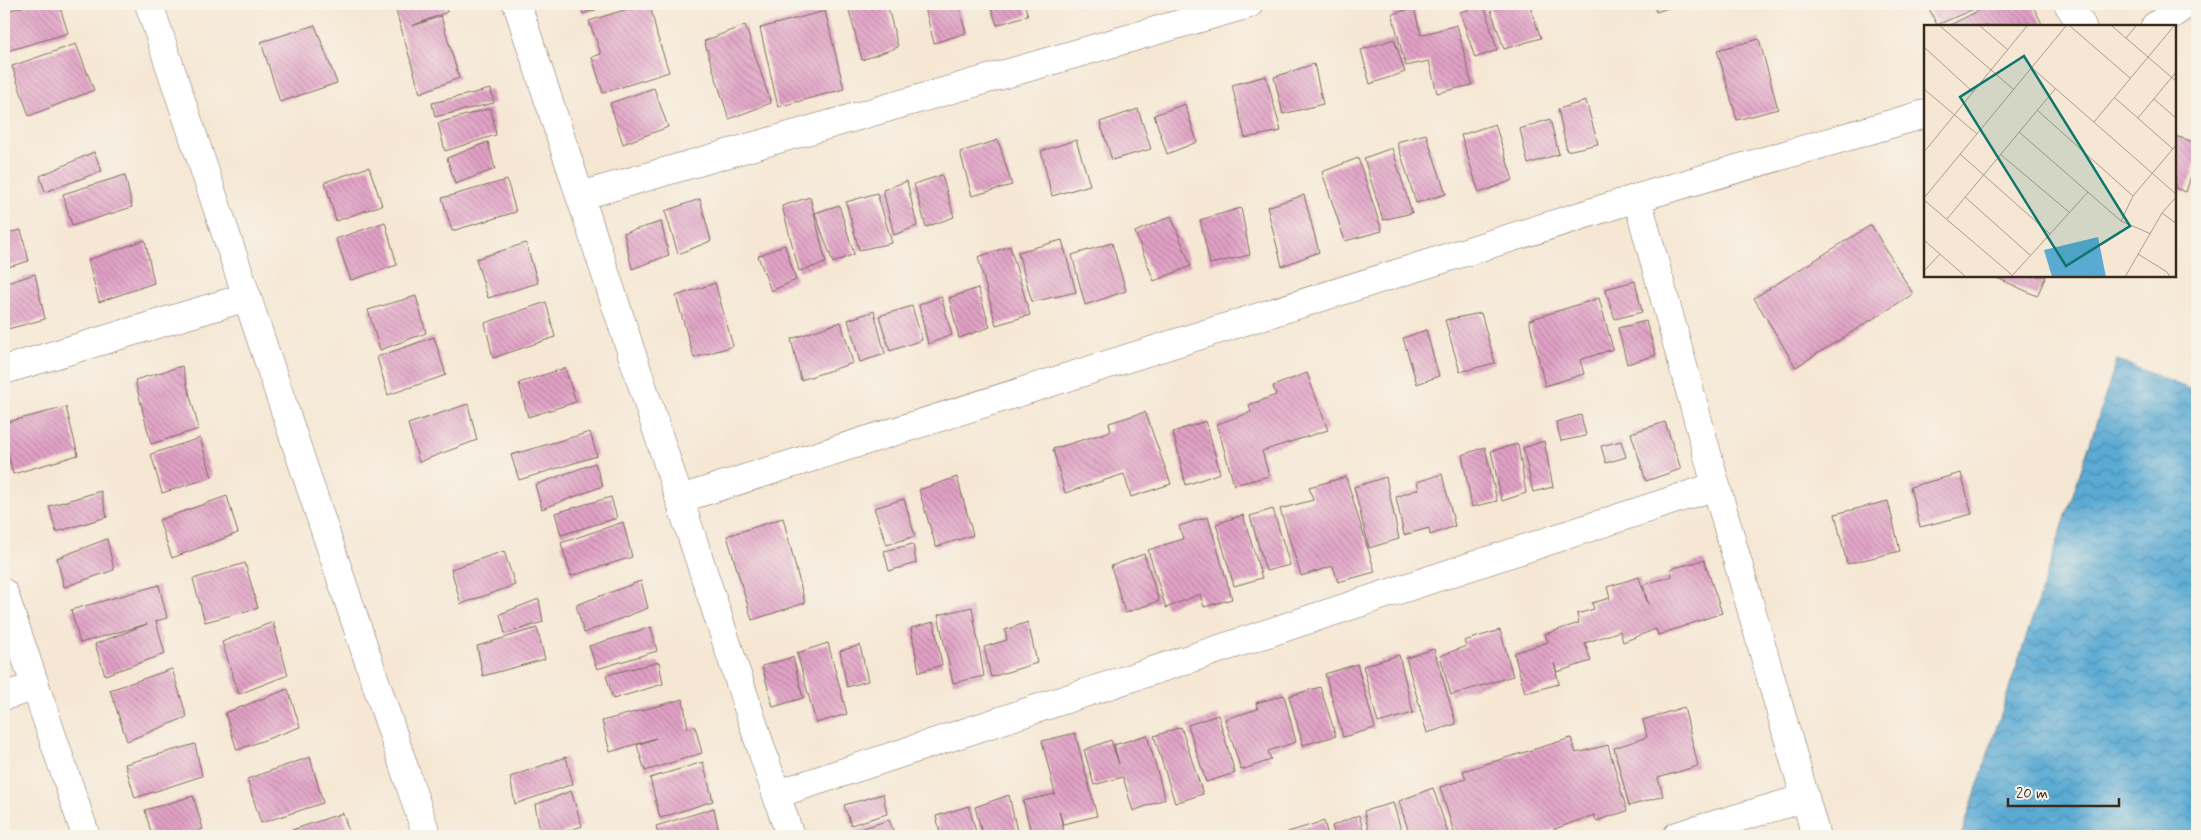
<svg xmlns="http://www.w3.org/2000/svg" width="2201" height="840" font-family="Mynerve,sans-serif">
<style>
.water{fill:url(#water-waves);stroke:#4a6a79}
.building{fill:url(#building-back-hatch)}
.lines{fill:none;stroke-linecap:round;stroke-linejoin:round}
.minor-casing{stroke:#7c6c5e;stroke-width:29}
.minor{stroke:#fff;stroke-width:28}
.inset-road{fill:none;stroke:#ab9b8b;stroke-width:1}
.view{fill:#0f766e;fill-opacity:0.15;stroke:#0f766e;stroke-width:2.5}
.inset-edge{fill:none;stroke:#3b2a1e;stroke-width:2.5}
</style>
<defs>
<pattern id="water-waves" width="16" height="10" patternUnits="userSpaceOnUse" patternTransform="scale(1.25)"><rect width="16" height="10" fill="#5aaad4"/><path d="M0 5q4-4 8 0t8 0" fill="none" stroke="#4c8bab"/></pattern>
<pattern id="building-back-hatch" width="6" height="6" patternUnits="userSpaceOnUse" patternTransform="scale(1.25)"><rect width="6" height="6" fill="#e1a1c6"/><path d="M-1 5l2 2M0 0l6 6M5-1l2 2" fill="none" stroke="#b883a0"/></pattern>
</defs>
<rect width="100%" height="100%" fill="#f7f3e8"/>
<filter id="ink" filterUnits="userSpaceOnUse"><feTurbulence type="fractalNoise" baseFrequency=".02" numOctaves="2"/><feDisplacementMap in="SourceGraphic" scale="10" xChannelSelector="R" yChannelSelector="G"/><feConvolveMatrix kernelMatrix="1 2 1 2 8 2 1 2 1" color-interpolation-filters="sRGB"/></filter>
<filter id="wash" filterUnits="userSpaceOnUse"><feTurbulence type="fractalNoise" baseFrequency=".0096" numOctaves="4" result="noise"/><feDisplacementMap in="SourceGraphic" scale="20" xChannelSelector="R" yChannelSelector="G"/><feGaussianBlur stdDeviation="1.12" result="paint"/><feColorMatrix in="noise" values="0 0 0 0 0 0 0 0 0 0 0 0 0 0 0 0 0 1.4 0 .05"/><feComposite in="paint" operator="in"/></filter>
<g filter="url(#wash)">
<rect width="100%" height="100%" fill="#f6e7d4"/>
<path class="water" d="M 2117,360 L 2197,392 L 2197,836 L 1961,836 Z"/>
<g id="blocks">
<g class="building">
<path d="M 31,4 L 59,4 L 68,33 L 4,52 L 4,12 Z"/>
<path d="M 394,4 L 444,4 L 447,12 L 412,26 L 441,16 L 459,78 L 420,93 Z"/>
<path d="M 580,4 L 611,4 L 583,14 Z"/>
<path d="M 643,4 L 650,4 L 657,35 L 669,72 L 603,93 L 592,57 L 601,54 L 589,21 Z"/>
<path d="M 866,4 L 887,4 L 898,47 L 862,60 L 849,10 Z"/>
<path d="M 924,4 L 958,4 L 966,33 L 934,43 Z"/>
<path d="M 990,4 L 1024,4 L 1028,15 L 997,25 Z"/>
<path d="M 1489,4 L 1529,4 L 1541,38 L 1504,49 Z"/>
<path d="M 1654,4 L 1681,4 L 1656,12 Z"/>
<path d="M 1927,4 L 1985,4 L 1937,25 Z"/>
<path d="M 1992,4 L 2032,4 L 2043,26 L 1948,26 Z"/>
<path d="M 1484,5 L 1497,50 L 1475,58 L 1460,12 Z"/>
<path d="M 1414,8 L 1421,35 L 1457,25 L 1472,85 L 1437,93 L 1429,61 L 1406,66 L 1392,14 Z"/>
<path d="M 825,11 L 844,89 L 778,107 L 760,28 Z"/>
<path d="M 315,25 L 337,83 L 280,102 L 261,42 Z"/>
<path d="M 745,25 L 771,103 L 729,119 L 704,41 Z"/>
<path d="M 1394,39 L 1405,72 L 1370,84 L 1361,50 Z"/>
<path d="M 1759,39 L 1778,109 L 1737,120 L 1717,50 Z"/>
<path d="M 76,44 L 94,90 L 29,116 L 12,66 Z"/>
<path d="M 1314,64 L 1323,104 L 1283,114 L 1274,77 Z"/>
<path d="M 1266,76 L 1281,131 L 1245,138 L 1232,85 Z"/>
<path d="M 654,88 L 668,127 L 623,144 L 610,103 Z"/>
<path d="M 491,89 L 494,103 L 435,117 L 432,103 Z"/>
<path d="M 1586,101 L 1598,144 L 1567,151 L 1558,109 Z"/>
<path d="M 1185,104 L 1197,142 L 1167,154 L 1154,115 Z"/>
<path d="M 491,108 L 496,135 L 445,151 L 438,123 Z"/>
<path d="M 1138,109 L 1151,149 L 1112,160 L 1100,122 Z"/>
<path d="M 1550,119 L 1559,154 L 1528,164 L 1520,129 Z"/>
<path d="M 1495,124 L 1513,180 L 1479,193 L 1461,135 Z"/>
<path d="M 1426,134 L 1446,194 L 1416,203 L 1397,142 Z"/>
<path d="M 2175,136 L 2197,143 L 2197,157 L 2186,192 L 2175,188 Z"/>
<path d="M 998,140 L 1012,185 L 972,196 L 960,152 Z"/>
<path d="M 1076,140 L 1090,185 L 1052,196 L 1041,151 Z"/>
<path d="M 488,142 L 495,169 L 455,184 L 447,158 Z"/>
<path d="M 1392,148 L 1412,213 L 1383,220 L 1364,158 Z"/>
<path d="M 94,152 L 102,171 L 45,192 L 40,176 Z"/>
<path d="M 1358,158 L 1382,231 L 1345,241 L 1322,172 Z"/>
<path d="M 369,167 L 382,205 L 336,221 L 325,182 Z"/>
<path d="M 125,175 L 132,207 L 72,226 L 63,194 Z"/>
<path d="M 942,175 L 954,217 L 926,227 L 914,184 Z"/>
<path d="M 507,180 L 516,212 L 452,231 L 442,198 Z"/>
<path d="M 907,181 L 917,226 L 894,235 L 883,190 Z"/>
<path d="M 877,193 L 892,243 L 859,250 L 846,202 Z"/>
<path d="M 1304,195 L 1319,252 L 1282,266 L 1267,207 Z"/>
<path d="M 810,197 L 826,263 L 799,271 L 782,206 Z"/>
<path d="M 700,199 L 711,241 L 678,254 L 665,211 Z"/>
<path d="M 839,205 L 854,254 L 833,263 L 815,213 Z"/>
<path d="M 1241,208 L 1250,255 L 1210,264 L 1200,220 Z"/>
<path d="M 1171,216 L 1191,266 L 1154,281 L 1135,232 Z"/>
<path d="M 385,222 L 397,265 L 351,280 L 336,239 Z"/>
<path d="M 661,222 L 669,255 L 632,269 L 624,233 Z"/>
<path d="M 1871,225 L 1913,294 L 1796,367 L 1754,298 Z"/>
<path d="M 21,230 L 29,261 L 4,268 L 4,234 Z"/>
<path d="M 145,240 L 154,283 L 99,302 L 88,260 Z"/>
<path d="M 1062,240 L 1076,292 L 1032,302 L 1018,252 Z"/>
<path d="M 526,243 L 538,283 L 488,298 L 476,259 Z"/>
<path d="M 1112,243 L 1126,291 L 1085,305 L 1072,255 Z"/>
<path d="M 785,245 L 796,280 L 771,291 L 758,256 Z"/>
<path d="M 1010,246 L 1030,315 L 996,325 L 978,257 Z"/>
<path d="M 35,274 L 45,319 L 4,330 L 4,284 Z"/>
<path d="M 1993,276 L 2046,276 L 2037,296 Z"/>
<path d="M 1635,281 L 1642,312 L 1615,319 L 1605,289 Z"/>
<path d="M 715,283 L 733,346 L 694,358 L 676,296 Z"/>
<path d="M 978,288 L 990,327 L 959,338 L 949,298 Z"/>
<path d="M 416,296 L 426,333 L 380,350 L 368,310 Z"/>
<path d="M 941,296 L 952,335 L 928,344 L 919,305 Z"/>
<path d="M 1599,298 L 1613,349 L 1580,360 L 1584,374 L 1545,386 L 1529,320 Z"/>
<path d="M 546,302 L 555,337 L 493,358 L 485,323 Z"/>
<path d="M 912,306 L 922,340 L 890,351 L 879,316 Z"/>
<path d="M 874,311 L 885,354 L 860,362 L 848,320 Z"/>
<path d="M 1481,313 L 1495,363 L 1460,372 L 1445,320 Z"/>
<path d="M 1646,321 L 1656,355 L 1627,364 L 1618,328 Z"/>
<path d="M 841,322 L 853,363 L 801,380 L 791,339 Z"/>
<path d="M 1426,330 L 1439,376 L 1417,384 L 1403,338 Z"/>
<path d="M 434,337 L 446,375 L 388,395 L 377,357 Z"/>
<path d="M 182,366 L 199,429 L 151,444 L 135,380 Z"/>
<path d="M 565,368 L 576,402 L 528,417 L 519,383 Z"/>
<path d="M 1307,373 L 1328,430 L 1262,451 L 1269,476 L 1234,485 L 1217,424 L 1251,412 L 1249,405 L 1276,395 L 1273,386 Z"/>
<path d="M 468,404 L 477,440 L 419,462 L 408,424 Z"/>
<path d="M 66,407 L 78,455 L 13,474 L 4,437 L 4,423 Z"/>
<path d="M 1145,412 L 1171,484 L 1131,497 L 1124,474 L 1065,493 L 1053,449 L 1111,431 L 1109,423 Z"/>
<path d="M 1581,415 L 1586,436 L 1561,441 L 1556,422 Z"/>
<path d="M 1206,421 L 1220,473 L 1186,485 L 1173,432 Z"/>
<path d="M 1665,422 L 1681,469 L 1646,481 L 1631,433 Z"/>
<path d="M 590,432 L 597,456 L 519,480 L 511,455 Z"/>
<path d="M 200,438 L 212,477 L 162,493 L 151,454 Z"/>
<path d="M 1544,441 L 1553,487 L 1533,492 L 1523,448 Z"/>
<path d="M 1621,441 L 1626,457 L 1606,463 L 1601,446 Z"/>
<path d="M 1518,444 L 1526,493 L 1502,501 L 1491,451 Z"/>
<path d="M 1485,447 L 1497,501 L 1472,507 L 1462,455 Z"/>
<path d="M 595,463 L 603,486 L 542,509 L 535,485 Z"/>
<path d="M 1961,473 L 1972,514 L 1920,527 L 1910,487 Z"/>
<path d="M 1442,474 L 1455,526 L 1430,535 L 1429,528 L 1404,535 L 1396,497 L 1419,489 L 1417,482 Z"/>
<path d="M 957,477 L 973,535 L 936,547 L 919,490 Z"/>
<path d="M 1346,477 L 1375,572 L 1338,582 L 1333,566 L 1301,576 L 1280,509 L 1313,500 L 1309,487 Z"/>
<path d="M 1386,477 L 1399,539 L 1369,548 L 1354,487 Z"/>
<path d="M 101,491 L 107,517 L 56,532 L 49,506 Z"/>
<path d="M 227,496 L 238,533 L 172,558 L 159,520 Z"/>
<path d="M 611,497 L 617,518 L 561,535 L 555,513 Z"/>
<path d="M 904,499 L 915,536 L 887,545 L 874,508 Z"/>
<path d="M 1888,501 L 1900,551 L 1847,564 L 1835,514 Z"/>
<path d="M 1273,509 L 1290,565 L 1266,571 L 1250,516 Z"/>
<path d="M 1243,515 L 1262,578 L 1234,586 L 1216,524 Z"/>
<path d="M 1208,517 L 1232,599 L 1204,607 L 1200,594 L 1166,608 L 1148,550 L 1183,539 L 1179,526 Z"/>
<path d="M 783,518 L 805,603 L 752,620 L 727,536 Z"/>
<path d="M 623,522 L 632,557 L 571,576 L 561,543 Z"/>
<path d="M 107,539 L 114,570 L 64,587 L 57,558 Z"/>
<path d="M 913,544 L 916,563 L 889,571 L 884,551 Z"/>
<path d="M 504,551 L 515,585 L 461,604 L 451,569 Z"/>
<path d="M 1144,554 L 1159,601 L 1125,613 L 1111,566 Z"/>
<path d="M 1704,560 L 1722,613 L 1658,635 L 1656,629 L 1623,642 L 1620,631 L 1585,643 L 1591,661 L 1557,672 L 1554,663 L 1559,684 L 1525,693 L 1514,653 L 1548,642 L 1545,634 L 1579,623 L 1577,614 L 1594,609 L 1592,603 L 1610,598 L 1607,587 L 1639,577 L 1648,604 L 1643,585 L 1672,576 L 1670,569 Z"/>
<path d="M 245,563 L 258,608 L 205,622 L 193,579 Z"/>
<path d="M 641,581 L 648,608 L 584,633 L 576,605 Z"/>
<path d="M 159,585 L 167,618 L 156,621 L 165,654 L 105,675 L 95,644 L 147,624 L 80,643 L 71,610 Z"/>
<path d="M 539,599 L 543,622 L 505,634 L 500,614 Z"/>
<path d="M 972,607 L 984,676 L 953,683 L 938,615 Z"/>
<path d="M 273,622 L 288,675 L 239,694 L 222,642 Z"/>
<path d="M 934,622 L 942,665 L 919,672 L 911,628 Z"/>
<path d="M 1028,622 L 1037,663 L 991,677 L 984,647 L 1007,640 L 1005,630 Z"/>
<path d="M 651,627 L 657,651 L 597,669 L 589,646 Z"/>
<path d="M 537,628 L 545,659 L 483,676 L 477,646 Z"/>
<path d="M 1500,630 L 1513,676 L 1451,695 L 1440,656 L 1466,646 L 1464,641 Z"/>
<path d="M 828,643 L 847,714 L 816,723 L 797,653 Z"/>
<path d="M 860,645 L 868,681 L 847,687 L 840,651 Z"/>
<path d="M 1434,649 L 1456,724 L 1427,733 L 1406,658 Z"/>
<path d="M 1399,655 L 1413,713 L 1378,723 L 1363,666 Z"/>
<path d="M 793,657 L 803,698 L 773,707 L 762,666 Z"/>
<path d="M 659,662 L 663,684 L 613,699 L 606,675 Z"/>
<path d="M 1357,664 L 1375,728 L 1343,737 L 1325,674 Z"/>
<path d="M 172,669 L 187,717 L 127,741 L 110,690 Z"/>
<path d="M 1320,687 L 1336,736 L 1303,745 L 1289,696 Z"/>
<path d="M 288,689 L 300,727 L 237,750 L 225,713 Z"/>
<path d="M 1284,695 L 1296,742 L 1268,751 L 1271,760 L 1241,770 L 1225,719 L 1258,709 L 1256,703 Z"/>
<path d="M 683,699 L 688,729 L 695,726 L 702,753 L 645,771 L 637,745 L 656,738 L 610,752 L 602,721 Z"/>
<path d="M 1684,707 L 1698,766 L 1658,778 L 1663,796 L 1629,806 L 1614,748 L 1647,737 L 1643,720 Z"/>
<path d="M 1218,715 L 1235,773 L 1206,782 L 1188,725 Z"/>
<path d="M 1181,727 L 1203,794 L 1175,803 L 1154,736 Z"/>
<path d="M 1075,733 L 1097,816 L 1063,824 L 1059,811 L 1065,836 L 1032,836 L 1023,801 L 1055,794 L 1042,741 Z"/>
<path d="M 1147,735 L 1165,799 L 1133,811 L 1123,777 L 1094,785 L 1084,750 L 1111,740 L 1119,764 L 1114,745 Z"/>
<path d="M 1571,738 L 1576,753 L 1608,745 L 1627,811 L 1596,821 L 1594,815 L 1535,836 L 1483,836 L 1483,834 L 1455,836 L 1440,787 L 1466,779 L 1463,771 Z"/>
<path d="M 195,744 L 202,776 L 135,798 L 125,764 Z"/>
<path d="M 310,757 L 323,803 L 261,823 L 247,779 Z"/>
<path d="M 566,757 L 573,784 L 515,804 L 510,777 Z"/>
<path d="M 703,762 L 713,801 L 660,818 L 650,778 Z"/>
<path d="M 1433,788 L 1449,836 L 1410,836 L 1399,801 Z"/>
<path d="M 571,791 L 582,826 L 553,836 L 541,836 L 535,805 Z"/>
<path d="M 883,794 L 887,814 L 851,825 L 844,805 Z"/>
<path d="M 1009,795 L 1018,836 L 983,836 L 975,807 Z"/>
<path d="M 193,796 L 203,829 L 185,836 L 152,836 L 145,810 Z"/>
<path d="M 1393,803 L 1403,836 L 1370,836 L 1364,811 Z"/>
<path d="M 969,806 L 977,836 L 941,836 L 936,816 Z"/>
<path d="M 714,808 L 719,832 L 704,836 L 659,836 L 656,826 Z"/>
<path d="M 343,813 L 350,836 L 274,836 Z"/>
<path d="M 1359,815 L 1365,836 L 1335,836 L 1332,826 Z"/>
<path d="M 889,820 L 895,835 L 838,836 Z"/>
<path d="M 1324,821 L 1328,836 L 1290,836 L 1288,832 Z"/>
</g>
</g>
</g>
<g filter="url(#ink)">
<use href="#blocks" fill-opacity="0" stroke="#7c6c5e" stroke-width="1"/>
<g class="lines">
<g class="minor-casing">
<g id="minor">
<path d="M 149,4 L 427,836"/>
<path d="M 517,4 L 790,836"/>
<path d="M 2068,4 L 2082,26"/>
<path d="M 2155,26 L 2187,4"/>
<path d="M 580,196 L 1249,4"/>
<path d="M 1637,198 L 1716,486 L 1816,836"/>
<path d="M 4,370 L 247,297"/>
<path d="M 680,499 L 1637,198 L 1925,114"/>
<path d="M 4,593 L 86,836"/>
<path d="M 4,696 L 35,687"/>
<path d="M 777,794 L 1716,486"/>
<path d="M 1677,836 L 1805,798"/>
</g>
</g>
<use href="#minor" class="minor"/>
</g>
</g>
<g transform="translate(1924 25)">
<rect width="252" height="252" fill="#f6e7d4"/>
<path d="M 174,212 L 182,252 L 128,252 L 120,225 Z" fill="#5aaad4"/>
<path class="inset-road" d="M 16,1 L 89,64M 56,1 L 84,25M 146,1 L 206,53M 188,1 L 253,57M 202,13 L 212,1M 0,22 L 49,67M 107,42 L 253,170M 0,64 L 53,109M 191,73 L 249,124M 230,74 L 253,94M 113,85 L 209,171M 214,93 L 253,46M 170,97 L 250,1M 95,107 L 197,196 L 227,209M 0,127 L 103,1M 36,129 L 126,209M 76,129 L 145,187M 41,172 L 106,230M 0,173 L 142,1M 0,175 L 88,250M 238,188 L 253,199M 23,194 L 131,64M 197,196 L 209,171 L 253,119M 0,215 L 42,252M 214,229 L 243,247 L 246,252M 0,246 L 16,229M 87,252 L 164,167M 201,252 L 238,188 L 253,171"/>
<path class="view" d="M 100,31 L 206,201 L 142,241 L 36,72 Z"/>
<rect width="252" height="252" class="inset-edge"/>
</g>
<rect width="2201" height="840" fill="none" stroke="#f7f3e8" stroke-width="20"/>
<path d="M2008 798v8h111v-8" fill="none" stroke="#3b2a1e" stroke-width="2.5"/>
<text x="2016" y="798" font-size="15" fill="#3b2a1e" stroke="#f7f3e8" stroke-width="4" paint-order="stroke">20 m</text>
</svg>
